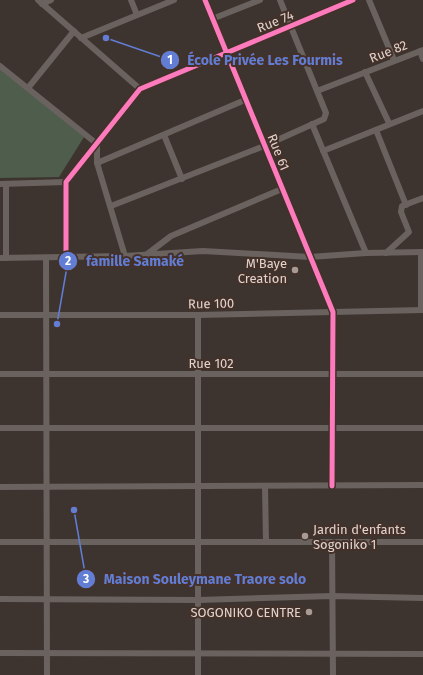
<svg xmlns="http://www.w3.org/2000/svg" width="423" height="675" font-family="'Fira Sans',sans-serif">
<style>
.green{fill:#4e5d4c}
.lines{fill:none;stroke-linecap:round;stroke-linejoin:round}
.minor{stroke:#6a625f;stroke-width:6}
.cycleway-casing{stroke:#443129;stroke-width:8}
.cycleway{stroke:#fd7abc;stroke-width:5}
.poi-dot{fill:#a79b96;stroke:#443129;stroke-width:1.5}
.labels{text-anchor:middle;stroke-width:4;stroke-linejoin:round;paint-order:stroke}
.street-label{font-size:13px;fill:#e0d3ce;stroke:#443129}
.poi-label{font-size:13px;fill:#e0d3ce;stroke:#443129;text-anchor:end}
.leader{fill:none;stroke:#617dd4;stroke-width:1.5}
.callout-dot{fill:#617dd4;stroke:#443129;stroke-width:1.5}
.mark-label{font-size:12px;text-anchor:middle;font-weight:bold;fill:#fff}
.callout-label{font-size:14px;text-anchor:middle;font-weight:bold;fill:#617dd4;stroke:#443129;stroke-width:4;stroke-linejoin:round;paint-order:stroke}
</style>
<rect width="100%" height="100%" fill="#3e342f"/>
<path class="green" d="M 0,68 L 84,137 L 59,177 L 0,178 Z"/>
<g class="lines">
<g class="minor">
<path d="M 38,0 L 140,89"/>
<path d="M 131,0 L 137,15"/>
<path d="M 205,0 L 333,312 L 332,486"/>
<path d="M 369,0 L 394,60"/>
<path d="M 42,4 L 51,0"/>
<path d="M 212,19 L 260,0"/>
<path d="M 81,38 L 174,0"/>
<path d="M 420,51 L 423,59"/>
<path d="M 0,66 L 97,144 L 97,163 L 125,256"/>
<path d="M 365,72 L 389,123"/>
<path d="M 28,88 L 74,31"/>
<path d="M 317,91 L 423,50"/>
<path d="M 312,124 L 366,253"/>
<path d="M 376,130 L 406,205"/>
<path d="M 164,135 L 182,179"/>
<path d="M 323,151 L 423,111"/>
<path d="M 97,163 L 245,100"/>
<path d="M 0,184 L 66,182"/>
<path d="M 6,184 L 6,258"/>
<path d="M 111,206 L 264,146 L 324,119 L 326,113 L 280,0"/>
<path d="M 421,252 L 421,310"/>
<path d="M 386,253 L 409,232 L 401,212 L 402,206 L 423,198"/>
<path d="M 146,255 L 171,236 L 282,189"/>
<path d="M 66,257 L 66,182 L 140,89 L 353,0"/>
<path d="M 0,258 L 125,256 L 203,251 L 310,257 L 366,253 L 423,252"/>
<path d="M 46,258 L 47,675"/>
<path d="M 0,315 L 198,315 L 423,310"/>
<path d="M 198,315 L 198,675"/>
<path d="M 0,374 L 423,374"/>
<path d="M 0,428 L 423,428"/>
<path d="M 265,486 L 266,542"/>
<path d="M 0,487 L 423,485"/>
<path d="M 0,542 L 423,542"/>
<path d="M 332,542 L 333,675"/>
<path d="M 0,599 L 198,600 L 332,596 L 423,598"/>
<path d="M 0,653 L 423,654"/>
</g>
<g class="cycleway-casing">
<g id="cycleway">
<path d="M 205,0 L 333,312 L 332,486"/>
<path d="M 66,257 L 66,182 L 140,89 L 353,0"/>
</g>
</g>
<use href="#cycleway" class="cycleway"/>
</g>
<g class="poi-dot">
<circle cx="295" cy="270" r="4"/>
<circle cx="305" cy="536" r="4"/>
<circle cx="309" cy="612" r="4"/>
</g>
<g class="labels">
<g class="street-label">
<text transform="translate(275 21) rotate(-22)" y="5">Rue 74</text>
<text transform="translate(388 51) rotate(-22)" y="5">Rue 82</text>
<text transform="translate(279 152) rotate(68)" y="5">Rue 61</text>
<text transform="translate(211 303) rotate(-1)" y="5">Rue 100</text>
<text x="211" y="368">Rue 102</text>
</g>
<g class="poi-label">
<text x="287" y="268">M'Baye<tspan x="287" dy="15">Creation</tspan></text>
<text x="313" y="534" text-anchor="start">Jardin d'enfants<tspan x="313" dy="15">Sogoniko 1</tspan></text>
<text x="301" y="617">SOGONIKO CENTRE</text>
</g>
</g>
<path class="leader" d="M106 38L170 60M57 324L68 261M74 510L86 579"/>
<g class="callout-dot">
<circle cx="106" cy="38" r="4"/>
<circle cx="57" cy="324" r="4"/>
<circle cx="74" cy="510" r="4"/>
<circle cx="170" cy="60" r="10"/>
<circle cx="68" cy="261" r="10"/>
<circle cx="86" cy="579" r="10"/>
</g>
<g class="mark-label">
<text x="170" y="64">1</text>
<text x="68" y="265">2</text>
<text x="86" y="583">3</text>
</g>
<g class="callout-label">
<text x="265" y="65">École Privée Les Fourmis</text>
<text x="135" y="266">famille Samaké</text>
<text x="205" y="584">Maison Souleymane Traore solo</text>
</g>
</svg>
